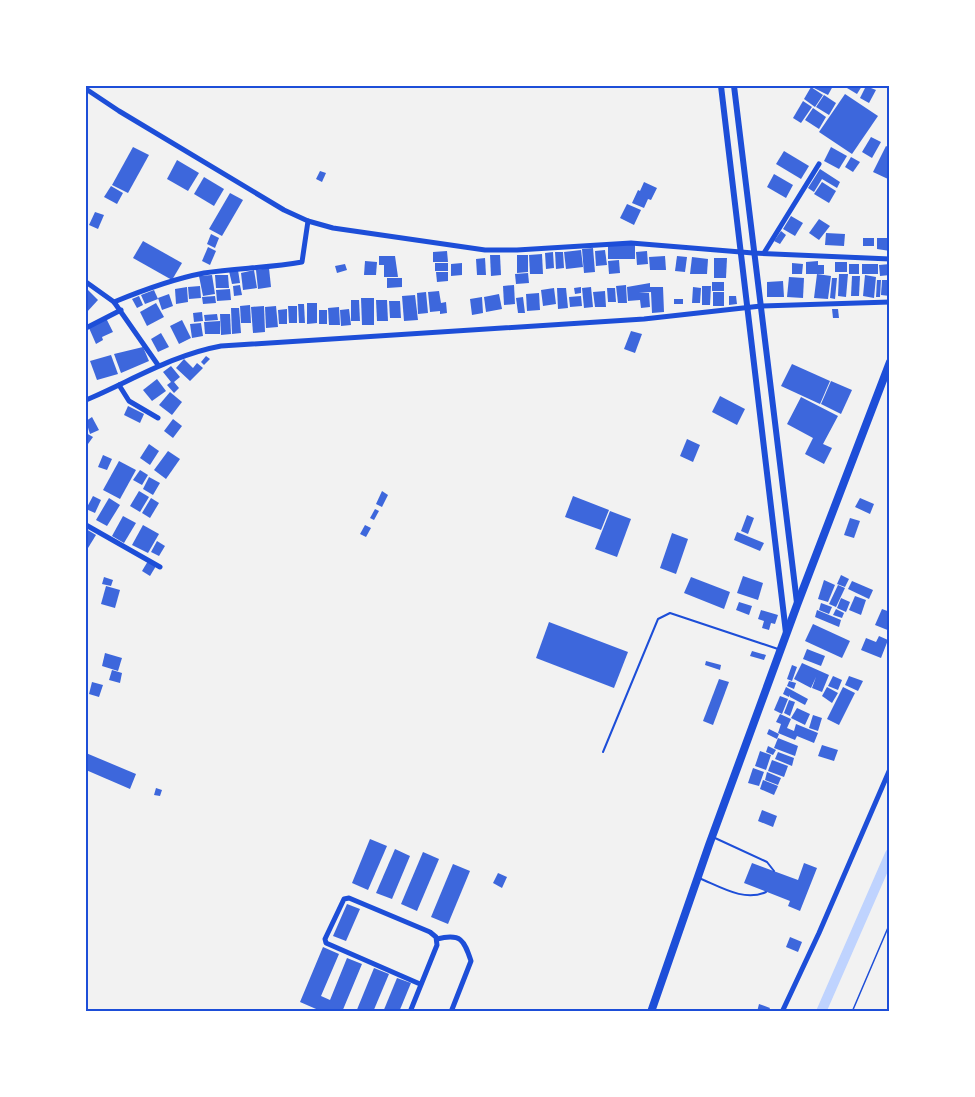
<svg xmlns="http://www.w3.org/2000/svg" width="975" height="1097" font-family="'Roboto Condensed',sans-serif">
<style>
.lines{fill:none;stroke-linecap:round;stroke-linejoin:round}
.canal{stroke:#bfd3fe;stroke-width:10}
.building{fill:#3d67dc}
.path{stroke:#1d4ed8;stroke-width:1.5}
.service{stroke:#1d4ed8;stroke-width:2}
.minor{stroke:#1d4ed8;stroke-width:5}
.tertiary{stroke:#1d4ed8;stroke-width:6}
.primary{stroke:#1d4ed8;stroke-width:8}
.neatline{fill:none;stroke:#1d4ed8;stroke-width:2}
</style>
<rect width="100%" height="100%" fill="#f2f2f2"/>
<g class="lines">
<path class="canal" d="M 821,1012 L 890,854"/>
</g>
<g class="building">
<path d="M 816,86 L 833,86 L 828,95 L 814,88 Z"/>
<path d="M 848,86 L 862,86 L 857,94 L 847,88 Z"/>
<path d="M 866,86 L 876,90 L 869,103 L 860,98 Z"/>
<path d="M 811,87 L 823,95 L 815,107 L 804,99 Z"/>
<path d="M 845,94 L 878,116 L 852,154 L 819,132 Z"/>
<path d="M 824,95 L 836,103 L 829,115 L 816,107 Z"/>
<path d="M 803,101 L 812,107 L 801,123 L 793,118 Z"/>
<path d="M 813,108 L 826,117 L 819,129 L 805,120 Z"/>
<path d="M 871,137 L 881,142 L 872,158 L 862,152 Z"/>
<path d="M 886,146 L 890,148 L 888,179 L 873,172 Z"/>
<path d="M 133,147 L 149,155 L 128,193 L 112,185 Z"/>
<path d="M 831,147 L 847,156 L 839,169 L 824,161 Z"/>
<path d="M 784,151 L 809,166 L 801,179 L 776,164 Z"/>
<path d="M 851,157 L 860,162 L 853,172 L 845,167 Z"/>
<path d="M 177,160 L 199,173 L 188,191 L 167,179 Z"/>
<path d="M 820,169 L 840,182 L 837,188 L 822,179 L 814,192 L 808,188 Z"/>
<path d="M 320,171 L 326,173 L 322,182 L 316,179 Z"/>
<path d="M 774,174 L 793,185 L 786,198 L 767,187 Z"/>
<path d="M 204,177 L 224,189 L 214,206 L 194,194 Z"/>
<path d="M 644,182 L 657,188 L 651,200 L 648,199 L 644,208 L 632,203 L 638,190 L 640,191 Z"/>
<path d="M 822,182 L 836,191 L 829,203 L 814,194 Z"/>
<path d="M 111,186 L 123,193 L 117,204 L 104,197 Z"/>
<path d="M 230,193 L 243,200 L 222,236 L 209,229 Z"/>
<path d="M 627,204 L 641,210 L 634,225 L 620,218 Z"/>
<path d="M 95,212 L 104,215 L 98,229 L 89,225 Z"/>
<path d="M 791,216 L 803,223 L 795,236 L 783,229 Z"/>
<path d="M 819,219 L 830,226 L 819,240 L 809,233 Z"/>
<path d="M 781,231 L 786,235 L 780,244 L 774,241 Z"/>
<path d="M 826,233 L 845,234 L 844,246 L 825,245 Z"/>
<path d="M 211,234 L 219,238 L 215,248 L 207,244 Z"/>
<rect x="863" y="238" width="11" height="8"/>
<path d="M 877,238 L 887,238 L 890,251 L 877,249 Z"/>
<path d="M 143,241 L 182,263 L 172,280 L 133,258 Z"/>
<rect x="608" y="245" width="27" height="14"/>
<path d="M 208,247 L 216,251 L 210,265 L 202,261 Z"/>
<path d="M 593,248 L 595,272 L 584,273 L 582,249 Z"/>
<path d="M 581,250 L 583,267 L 566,269 L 564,252 Z"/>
<path d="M 605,250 L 607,265 L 596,266 L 595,251 Z"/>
<path d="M 447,251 L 448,262 L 433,262 L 433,252 Z"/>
<path d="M 647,251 L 648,264 L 637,265 L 636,252 Z"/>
<path d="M 553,252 L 554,268 L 546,269 L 545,253 Z"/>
<path d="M 555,252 L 563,252 L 564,268 L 556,269 Z"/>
<path d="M 542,254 L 543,274 L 530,274 L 529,255 Z"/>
<path d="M 490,255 L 500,255 L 501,275 L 491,276 Z"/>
<path d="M 517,255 L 528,255 L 528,272 L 517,273 Z"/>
<path d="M 379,256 L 395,256 L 398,277 L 384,277 L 384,265 L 379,265 Z"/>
<path d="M 665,256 L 666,270 L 650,270 L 649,257 Z"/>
<path d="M 677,256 L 687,257 L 685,272 L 675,271 Z"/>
<path d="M 692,257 L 708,259 L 707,274 L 690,274 Z"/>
<path d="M 485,258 L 486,275 L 477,275 L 476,259 Z"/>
<path d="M 714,258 L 727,258 L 726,278 L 714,278 Z"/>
<path d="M 619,260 L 620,273 L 609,274 L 608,261 Z"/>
<path d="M 365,261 L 377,262 L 376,275 L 364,275 Z"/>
<path d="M 818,261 L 818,265 L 824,265 L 824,274 L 806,274 L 806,262 Z"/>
<rect x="835" y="262" width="12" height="10"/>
<rect x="435" y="263" width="13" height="8"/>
<path d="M 462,263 L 462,275 L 451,276 L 451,264 Z"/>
<path d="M 792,263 L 803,264 L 802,274 L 792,274 Z"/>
<path d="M 345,264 L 347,270 L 337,273 L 335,266 Z"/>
<rect x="849" y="264" width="10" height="10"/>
<rect x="862" y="264" width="16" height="10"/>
<path d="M 890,264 L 890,275 L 880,276 L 879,265 Z"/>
<path d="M 269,268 L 271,287 L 258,289 L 256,270 Z"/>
<path d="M 238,270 L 240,283 L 232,284 L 229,271 Z"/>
<path d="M 254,270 L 257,288 L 243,290 L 241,273 Z"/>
<path d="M 436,272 L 448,272 L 448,281 L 437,282 Z"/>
<path d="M 528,273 L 529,283 L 516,284 L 515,274 Z"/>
<path d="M 817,274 L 831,276 L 828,299 L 814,298 Z"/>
<path d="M 839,274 L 848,274 L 846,297 L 838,296 Z"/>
<path d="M 212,275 L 215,294 L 203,296 L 199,276 Z"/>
<path d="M 215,275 L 228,275 L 229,288 L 216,288 Z"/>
<path d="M 865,275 L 876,277 L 874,298 L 863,296 Z"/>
<path d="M 852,276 L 860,276 L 859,296 L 851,296 Z"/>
<path d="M 789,277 L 804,278 L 803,298 L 787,297 Z"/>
<path d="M 387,278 L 402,278 L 402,287 L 387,288 Z"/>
<path d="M 832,278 L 837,278 L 835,299 L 830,298 Z"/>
<path d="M 877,280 L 881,280 L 880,297 L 876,297 Z"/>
<path d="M 882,280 L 890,280 L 890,296 L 881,295 Z"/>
<path d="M 783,281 L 784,297 L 767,297 L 767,282 Z"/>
<rect x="712" y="282" width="12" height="9"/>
<path d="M 650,283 L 650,287 L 663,287 L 664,312 L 652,313 L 651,292 L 639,293 L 649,293 L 650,307 L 641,308 L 640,300 L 628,301 L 627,287 Z"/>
<path d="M 240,285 L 242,295 L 234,296 L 233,286 Z"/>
<path d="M 514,285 L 515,304 L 504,305 L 503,286 Z"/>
<path d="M 626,285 L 627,303 L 618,303 L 616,286 Z"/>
<path d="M 200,286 L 201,298 L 189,299 L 188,287 Z"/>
<path d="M 702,286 L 711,286 L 710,305 L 702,305 Z"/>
<path d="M 187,287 L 188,302 L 176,304 L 175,289 Z"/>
<path d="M 581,287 L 581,293 L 575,294 L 574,288 Z"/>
<path d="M 591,287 L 593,307 L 584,308 L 582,288 Z"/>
<path d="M 693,287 L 701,288 L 700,303 L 692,303 Z"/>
<path d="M 554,288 L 556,304 L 543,306 L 541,290 Z"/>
<path d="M 557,288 L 566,288 L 568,308 L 558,309 Z"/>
<path d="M 607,288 L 615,288 L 616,302 L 608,302 Z"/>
<path d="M 230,289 L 231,300 L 217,301 L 216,290 Z"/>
<path d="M 88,290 L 98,300 L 86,313 L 86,293 Z"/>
<path d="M 154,290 L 158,299 L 145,304 L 141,295 Z"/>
<path d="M 439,291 L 441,303 L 446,302 L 447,313 L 440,314 L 440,311 L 430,312 L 428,292 Z"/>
<path d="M 605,291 L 606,307 L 595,307 L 593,292 Z"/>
<path d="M 426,292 L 428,313 L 418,314 L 417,293 Z"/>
<rect x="713" y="292" width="11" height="14"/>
<path d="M 539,293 L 540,310 L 527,311 L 526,294 Z"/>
<path d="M 169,294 L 173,306 L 162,310 L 158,298 Z"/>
<path d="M 499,294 L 502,309 L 486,312 L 484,297 Z"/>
<path d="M 415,295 L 418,320 L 404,321 L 402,296 Z"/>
<path d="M 139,296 L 143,305 L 137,308 L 132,299 Z"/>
<path d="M 215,296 L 216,303 L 203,304 L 202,297 Z"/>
<path d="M 581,296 L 582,306 L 570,307 L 569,297 Z"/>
<path d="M 729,296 L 736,296 L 737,304 L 729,305 Z"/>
<path d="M 482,297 L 483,313 L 472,315 L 470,299 Z"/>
<path d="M 523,297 L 525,313 L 518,313 L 516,298 Z"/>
<path d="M 361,298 L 374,298 L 374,325 L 362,325 Z"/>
<rect x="674" y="299" width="9" height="5"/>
<path d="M 351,300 L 359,300 L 360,321 L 351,321 Z"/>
<path d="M 376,300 L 387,300 L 388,321 L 377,321 Z"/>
<path d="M 389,301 L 400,301 L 401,318 L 390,318 Z"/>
<path d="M 156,303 L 164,317 L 147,326 L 140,312 Z"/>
<path d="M 307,303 L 317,303 L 317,323 L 307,324 Z"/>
<path d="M 298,304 L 304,304 L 305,323 L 299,323 Z"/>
<path d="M 250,305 L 251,323 L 241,323 L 240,306 Z"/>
<path d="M 264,306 L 265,332 L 253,333 L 251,307 Z"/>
<path d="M 276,306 L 278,327 L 266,328 L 265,307 Z"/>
<path d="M 288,306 L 297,306 L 297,323 L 289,323 Z"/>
<path d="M 339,307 L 340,325 L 329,325 L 328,308 Z"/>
<path d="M 231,308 L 239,308 L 241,333 L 232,334 Z"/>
<path d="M 287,309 L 287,324 L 279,324 L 278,310 Z"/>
<path d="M 349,309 L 351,325 L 341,326 L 340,310 Z"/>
<path d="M 832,309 L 838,309 L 839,318 L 833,318 Z"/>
<rect x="319" y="310" width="8" height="14"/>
<path d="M 202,312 L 203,321 L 194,322 L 193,313 Z"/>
<path d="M 217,314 L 218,320 L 205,321 L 204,315 Z"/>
<path d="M 220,314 L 230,314 L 231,334 L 221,335 Z"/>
<path d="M 106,318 L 113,332 L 102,337 L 103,340 L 96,344 L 89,328 Z"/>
<path d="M 182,320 L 191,338 L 179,344 L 170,326 Z"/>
<path d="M 220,321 L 220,334 L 205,334 L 204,322 Z"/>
<path d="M 201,323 L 203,336 L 192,338 L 190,324 Z"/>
<path d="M 631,331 L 642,334 L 635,353 L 624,349 Z"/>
<path d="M 161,333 L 169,347 L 158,352 L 151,339 Z"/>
<path d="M 143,347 L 149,361 L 121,373 L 114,354 Z"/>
<path d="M 111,355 L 118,374 L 97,380 L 90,361 Z"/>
<path d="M 206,356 L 210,359 L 204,365 L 201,362 Z"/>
<path d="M 184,359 L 193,368 L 197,363 L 203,368 L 190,381 L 176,368 Z"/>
<path d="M 792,364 L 830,381 L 820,404 L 781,386 Z"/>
<path d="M 171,366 L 180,377 L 174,382 L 179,388 L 174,393 L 167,385 L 171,382 L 163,372 Z"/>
<path d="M 157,379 L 166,391 L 152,401 L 143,390 Z"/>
<path d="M 831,381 L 852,390 L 841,414 L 821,404 Z"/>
<path d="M 170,392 L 182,402 L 172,415 L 159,405 Z"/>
<path d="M 720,396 L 745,409 L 737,425 L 712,412 Z"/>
<path d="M 801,397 L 838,416 L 823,444 L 832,448 L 824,464 L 805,454 L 813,438 L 787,424 Z"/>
<path d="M 128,406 L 144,414 L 140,423 L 124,415 Z"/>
<path d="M 92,417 L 99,430 L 90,434 L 86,421 Z"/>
<path d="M 173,419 L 182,426 L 173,438 L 164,431 Z"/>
<path d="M 86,433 L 93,437 L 88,444 L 86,442 Z"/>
<path d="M 687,439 L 700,445 L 693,462 L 680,456 Z"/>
<path d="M 149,444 L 159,451 L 150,465 L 140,458 Z"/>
<path d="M 168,451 L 180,459 L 166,479 L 154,470 Z"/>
<path d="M 103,455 L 112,459 L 107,470 L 98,467 Z"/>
<path d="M 119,461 L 136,470 L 120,499 L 103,490 Z"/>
<path d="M 140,470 L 148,475 L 142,485 L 133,480 Z"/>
<path d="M 149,477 L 160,483 L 153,495 L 143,489 Z"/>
<path d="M 139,491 L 149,497 L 140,512 L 130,506 Z"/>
<path d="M 382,491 L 388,495 L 382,507 L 376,504 Z"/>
<path d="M 93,496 L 101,500 L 95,513 L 86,509 Z"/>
<path d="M 573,496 L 609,510 L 601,530 L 565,517 Z"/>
<path d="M 109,498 L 120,505 L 107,526 L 96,520 Z"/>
<path d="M 151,498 L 159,503 L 150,518 L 142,513 Z"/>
<path d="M 860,498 L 874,504 L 870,514 L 855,507 Z"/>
<path d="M 375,509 L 379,511 L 374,520 L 370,518 Z"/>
<path d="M 610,511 L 631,519 L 617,557 L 595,549 Z"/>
<path d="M 747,515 L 754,518 L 748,534 L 741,531 Z"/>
<path d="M 123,516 L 136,523 L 124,543 L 112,536 Z"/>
<path d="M 850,518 L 860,521 L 854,538 L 844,535 Z"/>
<path d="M 143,525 L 159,534 L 148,553 L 132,545 Z"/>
<path d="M 365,525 L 371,528 L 366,537 L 360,534 Z"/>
<path d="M 86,529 L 96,535 L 88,548 L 86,547 Z"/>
<path d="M 737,532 L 764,543 L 760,551 L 734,540 Z"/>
<path d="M 672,533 L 688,539 L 676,574 L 660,568 Z"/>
<path d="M 157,541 L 165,546 L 159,556 L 151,552 Z"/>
<path d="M 148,561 L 156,566 L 150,576 L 142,571 Z"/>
<path d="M 841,575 L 849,579 L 845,587 L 837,584 Z"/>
<path d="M 743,576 L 763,583 L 758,600 L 737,593 Z"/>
<path d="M 104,577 L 113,580 L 111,586 L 102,584 Z"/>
<path d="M 691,577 L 730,592 L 724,609 L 684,593 Z"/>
<path d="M 824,580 L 835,585 L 828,602 L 818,599 Z"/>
<path d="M 852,581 L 873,590 L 869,599 L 848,589 Z"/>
<path d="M 838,585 L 845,588 L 836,607 L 829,604 Z"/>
<path d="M 106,586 L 120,590 L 115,608 L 101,604 Z"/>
<path d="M 855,596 L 866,600 L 861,615 L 849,610 Z"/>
<path d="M 841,598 L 850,602 L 846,612 L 837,608 Z"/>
<path d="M 739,602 L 752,606 L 749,615 L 736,610 Z"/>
<path d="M 821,603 L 832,607 L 829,614 L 819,610 Z"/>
<path d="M 836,609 L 844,613 L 842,618 L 833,615 Z"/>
<path d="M 882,609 L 890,612 L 890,631 L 875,625 Z"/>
<path d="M 761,610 L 778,615 L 775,624 L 771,623 L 769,630 L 762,628 L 764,621 L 758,619 Z"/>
<path d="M 817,610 L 841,620 L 839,627 L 815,617 Z"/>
<path d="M 549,622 L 628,652 L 614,688 L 536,658 Z"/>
<path d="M 813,624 L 850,641 L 842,658 L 805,641 Z"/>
<path d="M 879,636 L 888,640 L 881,658 L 861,650 L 866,638 L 876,642 Z"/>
<path d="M 807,649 L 825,656 L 821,666 L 803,659 Z"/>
<path d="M 752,651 L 766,655 L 764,660 L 750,656 Z"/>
<path d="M 105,653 L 122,658 L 118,671 L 102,666 Z"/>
<path d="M 706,661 L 721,665 L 720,670 L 705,665 Z"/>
<path d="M 802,663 L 829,675 L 822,692 L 812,688 L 816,677 L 811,688 L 794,679 Z"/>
<path d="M 792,665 L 797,667 L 792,681 L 787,679 Z"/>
<path d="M 112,670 L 122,673 L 120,683 L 109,680 Z"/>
<path d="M 833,676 L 842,680 L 838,690 L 828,686 Z"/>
<path d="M 849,676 L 863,681 L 858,691 L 845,685 Z"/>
<path d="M 719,679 L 729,682 L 713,725 L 703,721 Z"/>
<path d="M 789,681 L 796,683 L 794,689 L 787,686 Z"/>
<path d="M 92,682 L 103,685 L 99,697 L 89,694 Z"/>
<path d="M 786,687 L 808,699 L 805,705 L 790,697 L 790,695 L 789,697 L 783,694 Z"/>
<path d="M 827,687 L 838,693 L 832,703 L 822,696 Z"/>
<path d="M 843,687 L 855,693 L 839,725 L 827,719 Z"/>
<path d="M 780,696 L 788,699 L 782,714 L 774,710 Z"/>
<path d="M 789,700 L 795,702 L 790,716 L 784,713 Z"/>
<path d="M 797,708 L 810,714 L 805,725 L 791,718 Z"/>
<path d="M 780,714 L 791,719 L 787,728 L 794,731 L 796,724 L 818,733 L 814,743 L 797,736 L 795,740 L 778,733 L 781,724 L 776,722 Z"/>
<path d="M 813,715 L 822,718 L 818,731 L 809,728 Z"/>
<path d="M 769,729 L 779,734 L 777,739 L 767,734 Z"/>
<path d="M 778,738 L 798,746 L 795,756 L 774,748 Z"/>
<path d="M 822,745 L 838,750 L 834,761 L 818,756 Z"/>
<path d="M 768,746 L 776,750 L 773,755 L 766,752 Z"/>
<path d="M 760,751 L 771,755 L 766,770 L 755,766 Z"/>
<path d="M 778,752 L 794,758 L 792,766 L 775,759 Z"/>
<path d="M 86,753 L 136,774 L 130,789 L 86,770 Z"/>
<path d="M 772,760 L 788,766 L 784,777 L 768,771 Z"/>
<path d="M 753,768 L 764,772 L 759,786 L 748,783 Z"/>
<path d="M 767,772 L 781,778 L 778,785 L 765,780 Z"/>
<path d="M 763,780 L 778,786 L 774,795 L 760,789 Z"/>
<path d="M 156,788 L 162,790 L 160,796 L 154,795 Z"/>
<path d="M 762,810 L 777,816 L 773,827 L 758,821 Z"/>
<path d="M 370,839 L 387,846 L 368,890 L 352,883 Z"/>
<path d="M 395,849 L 410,856 L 392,899 L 376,893 Z"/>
<path d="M 423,852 L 439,859 L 417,911 L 401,904 Z"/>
<path d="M 752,863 L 798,880 L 804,863 L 817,868 L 800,911 L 788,906 L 790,901 L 744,883 Z"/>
<path d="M 453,864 L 470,871 L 448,924 L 431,917 Z"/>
<path d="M 498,873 L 507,877 L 502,888 L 493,883 Z"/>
<path d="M 347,904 L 360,909 L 346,941 L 333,936 Z"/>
<path d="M 790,937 L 802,942 L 798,952 L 786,947 Z"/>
<path d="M 323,947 L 339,954 L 321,996 L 330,1000 L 347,958 L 362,964 L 342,1012 L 323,1012 L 300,1002 Z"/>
<path d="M 374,968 L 389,974 L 373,1012 L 356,1012 Z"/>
<path d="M 397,978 L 411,983 L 399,1012 L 383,1012 Z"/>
<path d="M 759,1004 L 770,1008 L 768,1012 L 757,1012 Z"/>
</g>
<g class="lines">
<path class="path" d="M 852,1012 L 890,923"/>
<g class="service">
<path d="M 603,752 L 658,619 L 670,613 L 778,649"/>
<path d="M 715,838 L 767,862 L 774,871"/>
<path d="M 699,878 C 721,887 744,902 766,892"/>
</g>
<g class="minor">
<path d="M 86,89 L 119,111 L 284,210 L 308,221 L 333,228 L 485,250 L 517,250 L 631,243 L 753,253 L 890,259"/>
<path d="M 764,253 L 819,164"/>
<path d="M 86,282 L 114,302 L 158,365"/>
<path d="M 114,302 C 143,290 173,279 204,273 C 236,268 269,268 302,262 L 308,221"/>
<path d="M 86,328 L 121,310"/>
<path d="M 119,385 L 129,401 L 158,418"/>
<path d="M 86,400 C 131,381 172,355 221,346 L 644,319 L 761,306 L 890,302"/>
<path d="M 86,525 L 160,567"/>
<path d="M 437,939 C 461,933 464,940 471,961 L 451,1012"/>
<path d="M 410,1012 L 437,945 L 436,937 L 430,932 L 349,898 L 344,899 L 325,939 L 326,943 L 420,984"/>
<path d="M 782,1012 L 819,933 L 890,769"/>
</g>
<g class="tertiary">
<path d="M 721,86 L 786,633"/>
<path d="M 734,86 L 797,603"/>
</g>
<path class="primary" d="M 651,1012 L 709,845 L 797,605 L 890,362"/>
</g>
<rect width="975" height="1097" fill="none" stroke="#ffffff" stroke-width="174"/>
<rect x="87" y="87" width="801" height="923" class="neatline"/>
</svg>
